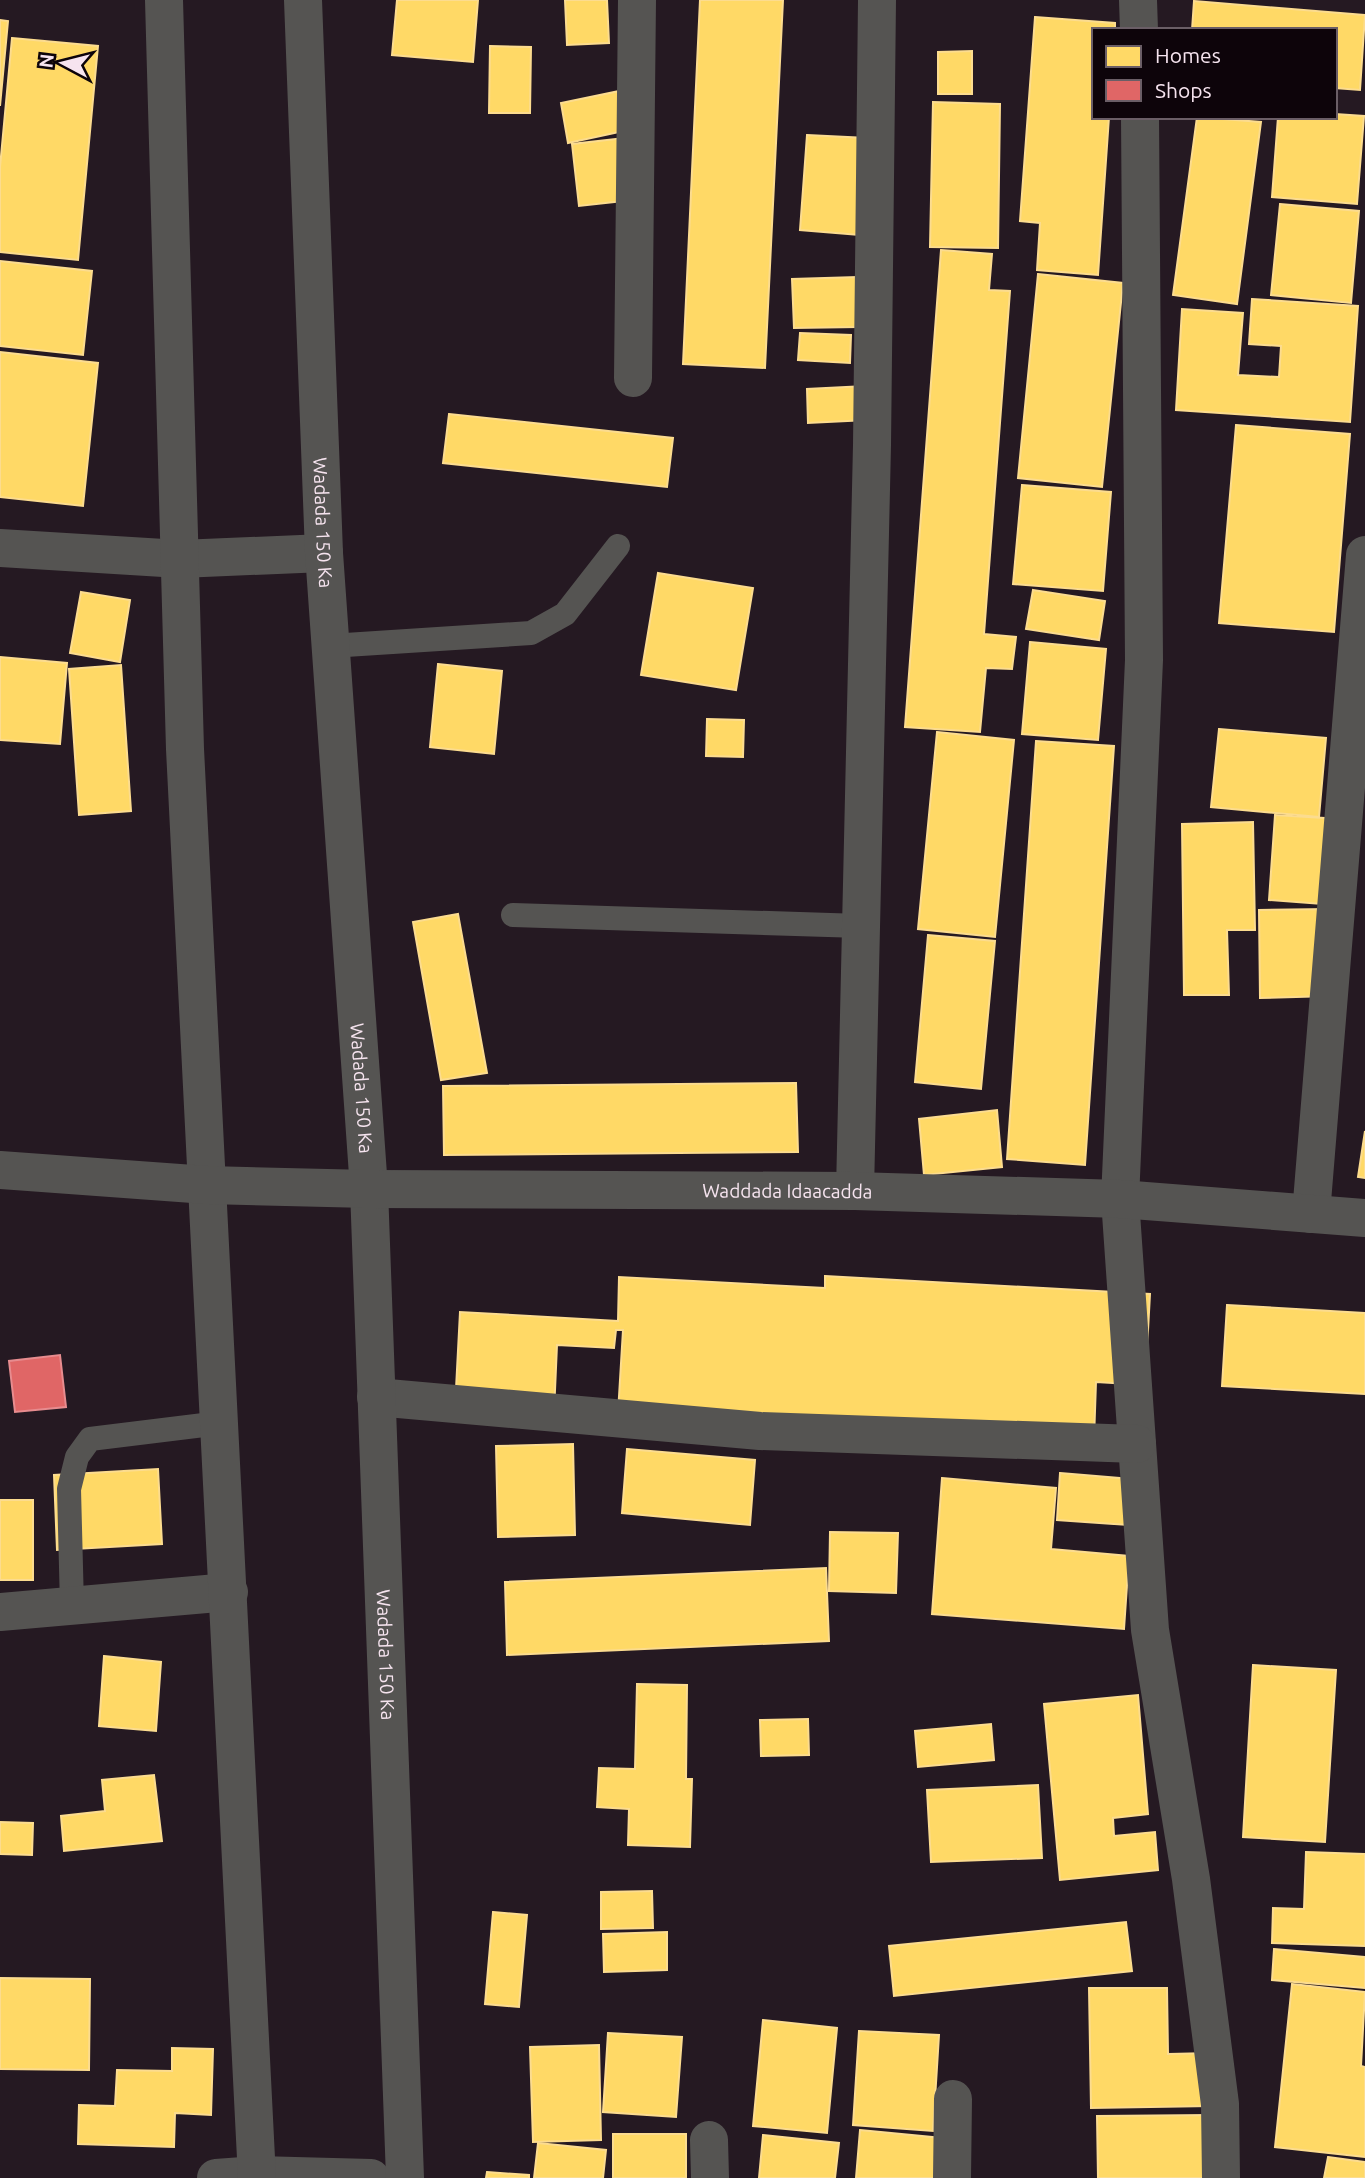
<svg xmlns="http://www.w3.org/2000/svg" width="1365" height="2178" font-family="Ubuntu,sans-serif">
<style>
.homes{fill:#ffd966;stroke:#fcdc8f;stroke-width:2}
.shops{fill:#e06666;stroke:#e78c8f;stroke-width:2}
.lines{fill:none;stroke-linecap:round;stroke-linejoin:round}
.service{stroke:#555452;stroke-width:24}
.minor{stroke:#555452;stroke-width:38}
.tertiary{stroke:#555452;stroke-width:38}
.labels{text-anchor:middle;stroke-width:7;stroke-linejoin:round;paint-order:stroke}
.street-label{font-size:19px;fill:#f6e4ef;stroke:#0d040a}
</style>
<rect width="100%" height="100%" fill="#251922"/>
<g class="homes">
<path d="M 397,0 L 478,0 L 473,62 L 392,55 Z"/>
<path d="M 565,0 L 607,0 L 609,43 L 567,45 Z"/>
<path d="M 700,0 L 783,0 L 765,368 L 683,364 Z"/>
<path d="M 1194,1 L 1365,15 L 1360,90 L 1335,88 L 1335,30 L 1192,30 Z"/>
<path d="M 1035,17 L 1115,23 L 1115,30 L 1094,30 L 1094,117 L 1109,117 L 1098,275 L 1037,270 L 1040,223 L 1020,221 Z"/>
<path d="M 0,20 L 8,21 L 0,106 Z"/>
<path d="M 12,38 L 98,46 L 78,260 L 0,252 L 0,167 Z"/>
<path d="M 490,46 L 531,47 L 530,113 L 489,113 Z"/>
<path d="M 972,51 L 972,94 L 938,94 L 938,52 Z"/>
<path d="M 624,90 L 633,129 L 568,143 L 561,103 Z"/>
<path d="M 933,102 L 1000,104 L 998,248 L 930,247 Z"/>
<path d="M 1335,114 L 1364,116 L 1357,204 L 1272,197 L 1278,117 L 1335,117 Z"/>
<path d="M 1197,117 L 1261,122 L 1237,304 L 1173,295 Z"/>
<path d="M 807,135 L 867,138 L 859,235 L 800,230 Z"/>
<path d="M 633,137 L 641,199 L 579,206 L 572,144 Z"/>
<path d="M 1280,204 L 1359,211 L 1351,303 L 1271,295 Z"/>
<path d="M 941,250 L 992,254 L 989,290 L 1010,291 L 984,634 L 1016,637 L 1012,669 L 986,668 L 980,732 L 905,727 Z"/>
<path d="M 0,261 L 92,271 L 83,355 L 0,346 Z"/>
<path d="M 1038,274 L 1123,283 L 1102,487 L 1018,478 Z"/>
<path d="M 857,277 L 858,327 L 794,328 L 792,279 Z"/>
<path d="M 1252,299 L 1358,306 L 1350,422 L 1176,410 L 1182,309 L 1243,313 L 1238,375 L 1279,377 L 1281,346 L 1249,344 Z"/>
<path d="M 800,333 L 851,335 L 850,363 L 798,360 Z"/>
<path d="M 0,352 L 98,363 L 83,506 L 0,497 Z"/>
<path d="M 865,386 L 867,420 L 808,423 L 807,389 Z"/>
<path d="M 449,414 L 673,438 L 667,487 L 443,463 Z"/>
<path d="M 1236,425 L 1350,434 L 1334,632 L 1219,623 Z"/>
<path d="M 1022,485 L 1111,492 L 1103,591 L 1013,584 Z"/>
<path d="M 658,573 L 753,588 L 736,690 L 641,675 Z"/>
<path d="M 1033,590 L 1105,601 L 1099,640 L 1026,629 Z"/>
<path d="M 81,592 L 130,600 L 120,662 L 70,653 Z"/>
<path d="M 1030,642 L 1106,649 L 1098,740 L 1022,734 Z"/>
<path d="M 0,657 L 67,663 L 60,744 L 0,740 Z"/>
<path d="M 438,664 L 502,671 L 494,754 L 430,747 Z"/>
<path d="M 121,665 L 131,811 L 79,815 L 69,669 Z"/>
<path d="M 707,719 L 744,720 L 743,757 L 706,756 Z"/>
<path d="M 1219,729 L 1326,738 L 1319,817 L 1211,807 Z"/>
<path d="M 937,732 L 1014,740 L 995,937 L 918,929 Z"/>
<path d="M 1036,741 L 1114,746 L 1085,1165 L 1007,1159 Z"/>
<path d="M 1275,815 L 1341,819 L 1335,905 L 1269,900 Z"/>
<path d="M 1253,822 L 1255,930 L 1227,930 L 1229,995 L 1184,995 L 1182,824 Z"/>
<path d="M 1330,909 L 1330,996 L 1260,998 L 1259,910 Z"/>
<path d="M 458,914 L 487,1073 L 441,1080 L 413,922 Z"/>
<path d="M 928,935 L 995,941 L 981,1089 L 915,1082 Z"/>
<path d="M 796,1083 L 798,1152 L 444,1155 L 443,1086 Z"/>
<path d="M 997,1110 L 1002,1167 L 924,1175 L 919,1119 Z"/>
<path d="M 1365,1131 L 1365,1178 L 1358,1177 Z"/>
<path d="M 825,1276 L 1150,1294 L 1145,1385 L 1096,1382 L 1094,1440 L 618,1413 L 623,1330 L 616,1330 L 614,1348 L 557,1345 L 554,1413 L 455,1408 L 460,1312 L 618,1321 L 619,1277 L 825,1288 Z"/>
<path d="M 1227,1305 L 1365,1313 L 1365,1394 L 1222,1386 Z"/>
<path d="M 573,1444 L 575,1535 L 498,1537 L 496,1446 Z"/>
<path d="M 627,1449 L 755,1460 L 750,1525 L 622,1513 Z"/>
<path d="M 158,1469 L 162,1544 L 57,1550 L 54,1475 Z"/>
<path d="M 1060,1473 L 1131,1479 L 1128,1525 L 1057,1520 Z"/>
<path d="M 942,1478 L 1056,1488 L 1051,1549 L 1129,1556 L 1124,1629 L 932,1614 Z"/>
<rect x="0" y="1500" width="33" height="80"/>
<path d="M 830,1532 L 898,1533 L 896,1593 L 829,1591 Z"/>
<path d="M 826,1568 L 829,1641 L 507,1655 L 505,1582 Z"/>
<path d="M 104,1656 L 161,1662 L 156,1731 L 99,1726 Z"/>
<path d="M 1253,1665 L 1336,1670 L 1325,1842 L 1243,1837 Z"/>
<path d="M 637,1684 L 687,1685 L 686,1779 L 692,1779 L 690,1847 L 628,1845 L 629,1809 L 597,1807 L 599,1768 L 635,1769 Z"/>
<path d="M 1138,1695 L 1148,1814 L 1113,1818 L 1114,1836 L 1155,1832 L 1158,1870 L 1060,1880 L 1044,1704 Z"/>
<path d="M 808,1719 L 809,1755 L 761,1756 L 760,1720 Z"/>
<path d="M 991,1724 L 994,1760 L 918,1767 L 915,1731 Z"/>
<path d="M 154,1775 L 162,1841 L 64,1851 L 61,1816 L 105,1811 L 102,1780 Z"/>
<path d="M 1038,1785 L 1042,1858 L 931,1862 L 927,1790 Z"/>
<path d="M 0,1822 L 33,1823 L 32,1855 L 0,1854 Z"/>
<path d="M 1306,1852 L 1365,1854 L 1365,1946 L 1272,1943 L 1273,1908 L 1304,1909 Z"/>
<path d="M 652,1891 L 653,1928 L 601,1929 L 601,1892 Z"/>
<path d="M 493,1912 L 527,1915 L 519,2007 L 485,2004 Z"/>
<path d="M 1126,1922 L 1132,1971 L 894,1996 L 889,1946 Z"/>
<path d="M 667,1932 L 667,1970 L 604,1972 L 603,1934 Z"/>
<path d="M 1274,1949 L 1365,1957 L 1365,1988 L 1272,1980 Z"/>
<path d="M 0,1978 L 90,1979 L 89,2070 L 0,2069 Z"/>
<path d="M 1292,1984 L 1365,1992 L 1361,2066 L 1365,2067 L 1365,2157 L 1275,2147 Z"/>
<path d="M 1089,1988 L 1167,1988 L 1168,2054 L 1211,2053 L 1211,2106 L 1091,2108 Z"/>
<path d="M 763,2020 L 837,2028 L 827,2133 L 753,2126 Z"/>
<path d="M 859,2031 L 939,2035 L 933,2131 L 853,2125 Z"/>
<path d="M 608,2033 L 682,2037 L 676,2117 L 603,2112 Z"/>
<path d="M 599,2045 L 601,2140 L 533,2142 L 530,2047 Z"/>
<path d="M 172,2048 L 213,2049 L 211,2115 L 175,2113 L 174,2147 L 78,2144 L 79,2105 L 115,2106 L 117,2070 L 172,2071 Z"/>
<path d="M 1209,2115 L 1209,2178 L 1098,2178 L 1097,2116 Z"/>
<path d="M 860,2130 L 942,2138 L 937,2178 L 856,2178 Z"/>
<rect x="613" y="2134" width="73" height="44"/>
<path d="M 763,2135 L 839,2143 L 835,2178 L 759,2178 Z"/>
<path d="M 538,2143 L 606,2150 L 603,2178 L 534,2178 Z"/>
<path d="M 1328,2157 L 1365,2162 L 1365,2178 L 1324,2178 Z"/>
<path d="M 487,2172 L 529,2175 L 529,2178 L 486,2178 Z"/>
</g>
<path class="shops" d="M 60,1355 L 66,1407 L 15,1412 L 9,1361 Z"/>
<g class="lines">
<g class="service">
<path d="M 330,646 L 531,633 L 565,614 L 618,546"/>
<path d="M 513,915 L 861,926"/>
<path d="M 72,1606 L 69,1489 L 77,1457 L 90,1439 L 220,1423"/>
</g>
<g class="minor">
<path d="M 1138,0 L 1139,30"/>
<path d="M 1140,117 L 1144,660 L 1120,1199 L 1150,1630 L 1191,1879 L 1220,2104 L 1221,2178"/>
<path d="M 633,378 L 637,0"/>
<path d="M 0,548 L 180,559 L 324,553"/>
<path d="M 855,1191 L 872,445 L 877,0"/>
<path d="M 1311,1214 L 1365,555"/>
<path d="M 376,1397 L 760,1431 L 1137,1444"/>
<path d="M 0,1612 L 229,1592"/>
<path d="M 709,2140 L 710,2178"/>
<path d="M 216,2178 L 257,2175 L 371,2178"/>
<path d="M 952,2178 L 953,2099"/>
</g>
<g class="tertiary">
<path d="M 164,0 L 185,749 L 257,2178"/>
<path id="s1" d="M 303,0 L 324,553 L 369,1189 L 405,2178"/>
<path id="s2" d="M 0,1170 L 207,1185 L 369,1189 L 855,1191 L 1120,1199 L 1365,1218"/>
</g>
</g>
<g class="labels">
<g class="street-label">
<text dy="7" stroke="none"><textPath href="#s1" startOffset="523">Wadada 150 Ka</textPath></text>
<text dy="7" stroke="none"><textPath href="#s1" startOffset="1090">Wadada 150 Ka</textPath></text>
<text dy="7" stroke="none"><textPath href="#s2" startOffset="788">Waddada Idaacadda</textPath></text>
<text dy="7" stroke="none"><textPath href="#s1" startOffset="1657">Wadada 150 Ka</textPath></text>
</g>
</g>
<rect x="1092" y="28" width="245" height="91" fill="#0d040a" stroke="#6a5e66" stroke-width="2"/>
<rect x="1106" y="46" width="35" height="21" fill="#ffd966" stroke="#6a5e66" stroke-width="2"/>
<text x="1155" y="63" font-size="21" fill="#f6e4ef">Homes</text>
<rect x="1106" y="80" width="35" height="21" fill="#e06666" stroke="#6a5e66" stroke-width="2"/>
<text x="1155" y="98" font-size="21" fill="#f6e4ef">Shops</text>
<g transform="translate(63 63) rotate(277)" stroke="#0d040a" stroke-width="5" paint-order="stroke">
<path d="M0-5L12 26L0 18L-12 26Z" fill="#f6e4ef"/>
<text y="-10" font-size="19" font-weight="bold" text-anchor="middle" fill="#f6e4ef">N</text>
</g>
</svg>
